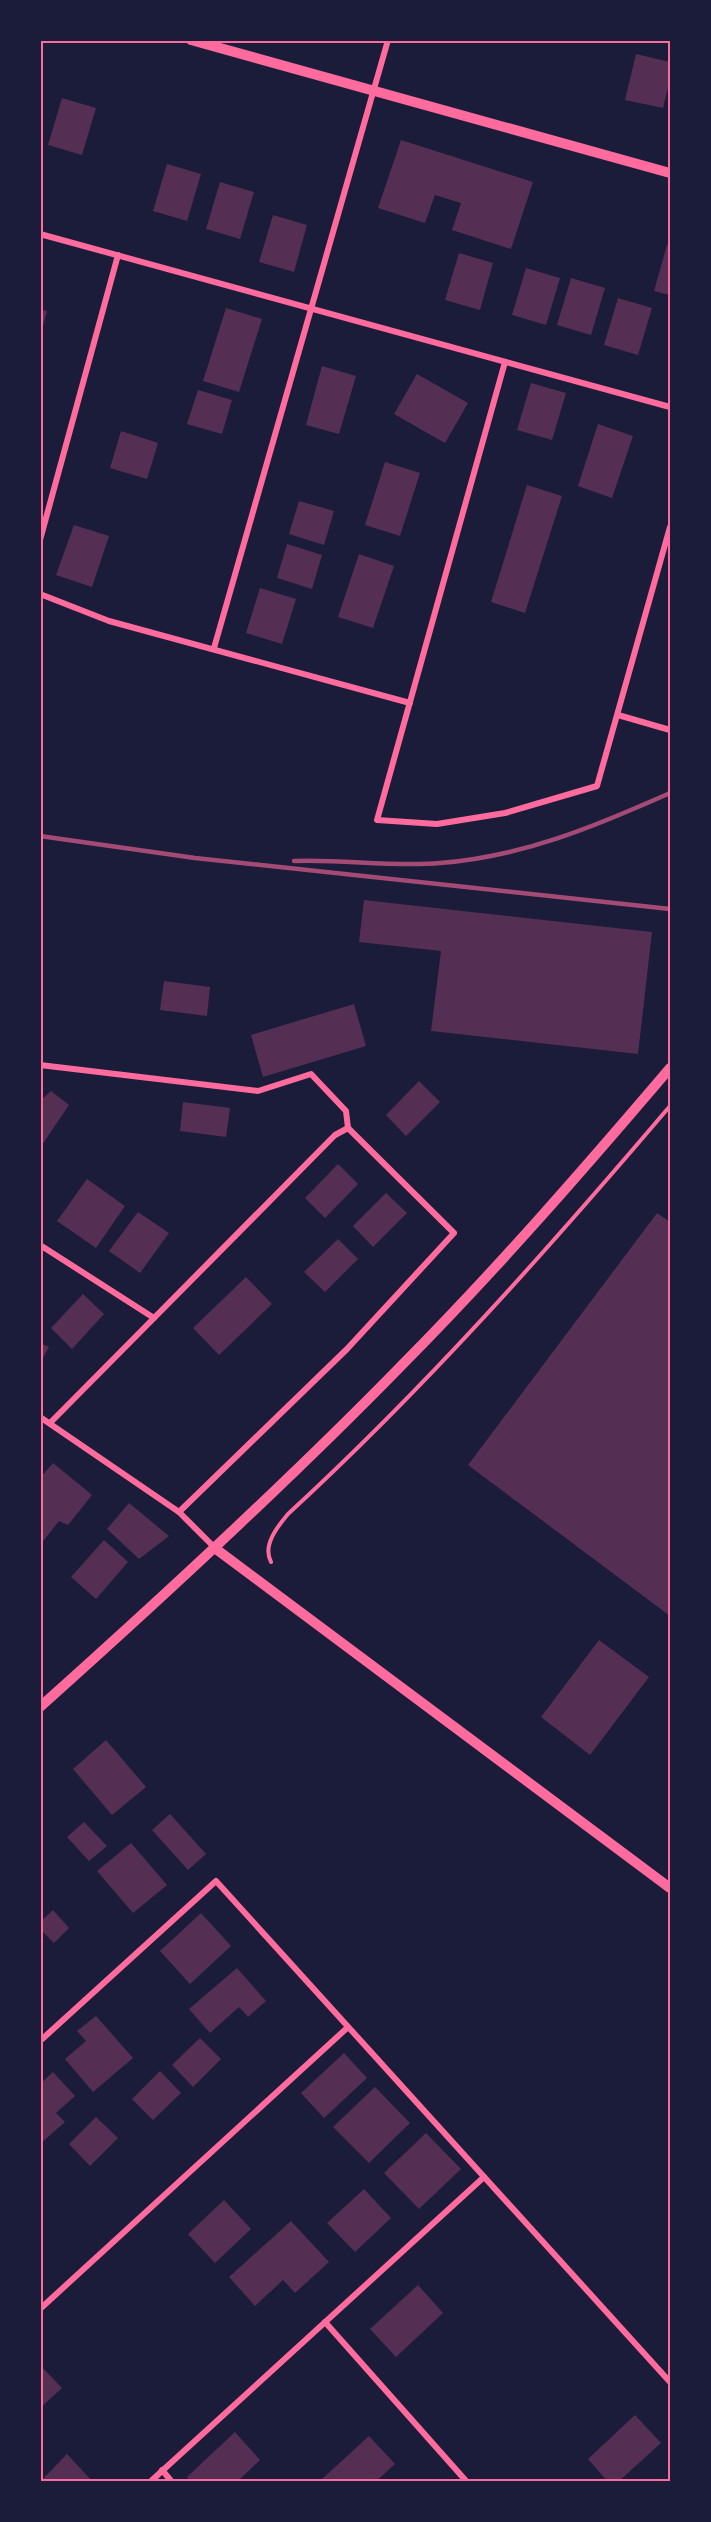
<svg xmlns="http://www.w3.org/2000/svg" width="711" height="2522" font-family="Lora,serif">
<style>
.building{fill:#542f53}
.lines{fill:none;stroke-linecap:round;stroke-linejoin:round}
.path{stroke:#ff6b9d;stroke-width:4}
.minor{stroke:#ff6b9d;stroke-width:6}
.tertiary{stroke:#ff6b9d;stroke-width:10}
.rail{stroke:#a44b75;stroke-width:4.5}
.neatline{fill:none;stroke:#ff6b9d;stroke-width:2}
</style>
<rect width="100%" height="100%" fill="#1b1b3a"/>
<g class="building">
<path d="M 636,54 L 670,62 L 670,79 L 663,108 L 625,100 Z"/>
<path d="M 62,98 L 96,108 L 82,155 L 48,145 Z"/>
<path d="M 401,140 L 533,182 L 511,249 L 452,230 L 461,203 L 435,195 L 425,223 L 378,208 Z"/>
<path d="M 167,164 L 201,174 L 187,221 L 153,211 Z"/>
<path d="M 220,182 L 254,192 L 240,239 L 206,229 Z"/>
<path d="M 273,215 L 307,225 L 294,272 L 259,262 Z"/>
<path d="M 667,245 L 670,246 L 670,295 L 654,291 Z"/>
<path d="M 459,253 L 493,263 L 480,310 L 445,300 Z"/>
<path d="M 526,268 L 560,278 L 546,325 L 512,315 Z"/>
<path d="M 571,278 L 605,288 L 591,335 L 557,325 Z"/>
<path d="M 618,298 L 652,308 L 638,355 L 604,345 Z"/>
<path d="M 226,308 L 262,319 L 239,392 L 203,381 Z"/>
<path d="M 40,309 L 47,311 L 41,333 L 40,333 Z"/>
<path d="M 322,366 L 356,376 L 339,434 L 306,425 Z"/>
<path d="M 417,374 L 468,403 L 445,443 L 394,414 Z"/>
<path d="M 531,383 L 566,393 L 552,440 L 517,430 Z"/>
<path d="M 198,390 L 232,400 L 222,434 L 187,424 Z"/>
<path d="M 598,424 L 633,436 L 612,498 L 578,486 Z"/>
<path d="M 121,431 L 158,443 L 147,479 L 110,468 Z"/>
<path d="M 385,462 L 420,473 L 400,536 L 365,525 Z"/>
<path d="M 527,485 L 562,496 L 525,613 L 491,602 Z"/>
<path d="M 299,501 L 334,511 L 324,545 L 289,534 Z"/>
<path d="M 74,525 L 109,536 L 92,587 L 56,575 Z"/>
<path d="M 287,544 L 322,555 L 312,589 L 277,578 Z"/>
<path d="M 359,554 L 394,566 L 373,628 L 338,617 Z"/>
<path d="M 260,588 L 296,599 L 282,644 L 246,633 Z"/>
<path d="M 364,900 L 652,932 L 638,1054 L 431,1031 L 441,951 L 359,942 Z"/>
<path d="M 164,981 L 210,987 L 207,1016 L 160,1010 Z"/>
<path d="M 354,1004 L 366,1046 L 263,1077 L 251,1035 Z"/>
<path d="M 419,1081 L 440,1102 L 406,1136 L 386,1115 Z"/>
<path d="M 51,1091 L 69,1105 L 40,1148 L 40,1101 Z"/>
<path d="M 183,1102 L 230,1108 L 226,1137 L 180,1131 Z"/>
<path d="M 338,1164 L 358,1184 L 325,1218 L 305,1198 Z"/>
<path d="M 87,1179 L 125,1206 L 96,1248 L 57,1221 Z"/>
<path d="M 386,1193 L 407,1213 L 373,1247 L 353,1226 Z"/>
<path d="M 138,1212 L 169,1233 L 140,1273 L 109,1251 Z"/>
<path d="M 657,1213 L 670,1222 L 670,1616 L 468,1465 Z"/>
<path d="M 338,1239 L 358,1259 L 325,1292 L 304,1272 Z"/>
<path d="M 246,1277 L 272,1304 L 219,1355 L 193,1328 Z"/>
<path d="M 83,1294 L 104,1314 L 72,1349 L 51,1328 Z"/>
<path d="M 40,1343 L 49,1347 L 40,1363 Z"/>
<path d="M 53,1463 L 92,1495 L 68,1525 L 59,1521 L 40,1545 L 40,1478 Z"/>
<path d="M 129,1503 L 169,1536 L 139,1559 L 107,1529 Z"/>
<path d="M 104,1540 L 128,1562 L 96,1599 L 71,1577 Z"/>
<path d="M 599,1640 L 649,1677 L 590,1755 L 541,1717 Z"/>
<path d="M 106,1740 L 146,1787 L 112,1815 L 73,1769 Z"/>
<path d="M 170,1814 L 206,1854 L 188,1870 L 152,1830 Z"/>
<path d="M 84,1822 L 107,1846 L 89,1861 L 67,1837 Z"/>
<path d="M 131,1843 L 167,1885 L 133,1913 L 97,1871 Z"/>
<path d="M 53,1910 L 69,1928 L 54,1943 L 40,1929 L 40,1922 Z"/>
<path d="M 201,1913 L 231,1946 L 190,1984 L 160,1951 Z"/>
<path d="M 237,1968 L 266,2001 L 248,2017 L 239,2007 L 210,2033 L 189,2009 Z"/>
<path d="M 96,2016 L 133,2058 L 93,2092 L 65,2059 L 86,2041 L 77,2031 Z"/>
<path d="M 200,2038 L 221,2059 L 193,2087 L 172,2065 Z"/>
<path d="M 344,2053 L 367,2078 L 324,2118 L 301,2093 Z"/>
<path d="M 160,2071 L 181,2093 L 153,2120 L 132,2099 Z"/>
<path d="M 53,2072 L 75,2096 L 56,2113 L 65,2122 L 40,2144 L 40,2084 Z"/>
<path d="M 375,2087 L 410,2123 L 369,2163 L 333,2127 Z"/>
<path d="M 96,2117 L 118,2138 L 90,2166 L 69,2144 Z"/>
<path d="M 426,2133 L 461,2169 L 419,2209 L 384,2173 Z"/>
<path d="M 364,2189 L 391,2218 L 355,2252 L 327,2223 Z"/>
<path d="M 224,2200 L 251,2229 L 215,2263 L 188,2234 Z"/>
<path d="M 291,2221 L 329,2262 L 295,2293 L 283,2280 L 255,2306 L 229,2277 Z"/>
<path d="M 418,2285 L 443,2313 L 396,2357 L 370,2329 Z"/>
<path d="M 40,2365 L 62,2388 L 40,2408 Z"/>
<path d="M 635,2415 L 661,2443 L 618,2482 L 608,2482 L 588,2459 Z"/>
<path d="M 235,2432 L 260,2460 L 237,2482 L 191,2482 L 187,2477 Z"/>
<path d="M 369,2436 L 395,2464 L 375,2482 L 323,2482 L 321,2480 Z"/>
<path d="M 67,2454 L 93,2482 L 40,2482 Z"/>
</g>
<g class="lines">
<path class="path" d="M 271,1562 C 262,1545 278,1526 288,1514 C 425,1388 550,1247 670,1106"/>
<g class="minor">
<path d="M 40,234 L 670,407"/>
<path d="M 505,362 L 377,820 L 437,824 L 505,813 L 597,786 L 670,527"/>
<path d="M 40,540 L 118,255"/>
<path d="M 40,594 L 109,621 L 410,703"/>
<path d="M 214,648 L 388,40"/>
<path d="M 618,715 L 670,730"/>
<path d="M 40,1065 L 258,1091 L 311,1074 L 346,1111 L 348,1128"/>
<path d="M 40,1245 L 154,1318 L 51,1422"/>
<path d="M 154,1318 L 335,1135 L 348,1128 L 454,1233 L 347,1349 L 179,1512"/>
<path d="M 40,1417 L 179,1512 L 216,1549"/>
<path d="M 40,2041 L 216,1881 L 670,2382"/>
<path d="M 40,2309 L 347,2028"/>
<path d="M 325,2322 L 467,2482"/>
<path d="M 162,2470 L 172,2482"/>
<path d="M 150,2482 L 484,2177"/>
</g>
<g class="tertiary">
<path d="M 191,40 L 670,173"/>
<path d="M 216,1549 L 670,1888"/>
<path d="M 40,1707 C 164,1596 287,1483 403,1364 C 497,1269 584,1169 670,1068"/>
</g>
<g class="rail">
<path d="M 40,836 L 195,858 L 670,909"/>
<path d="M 294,861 C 342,859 392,867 440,863 C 522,857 596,826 670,793"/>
</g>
</g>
<rect width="711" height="2522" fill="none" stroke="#1b1b3a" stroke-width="84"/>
<rect x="42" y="42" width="627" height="2438" class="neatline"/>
</svg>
